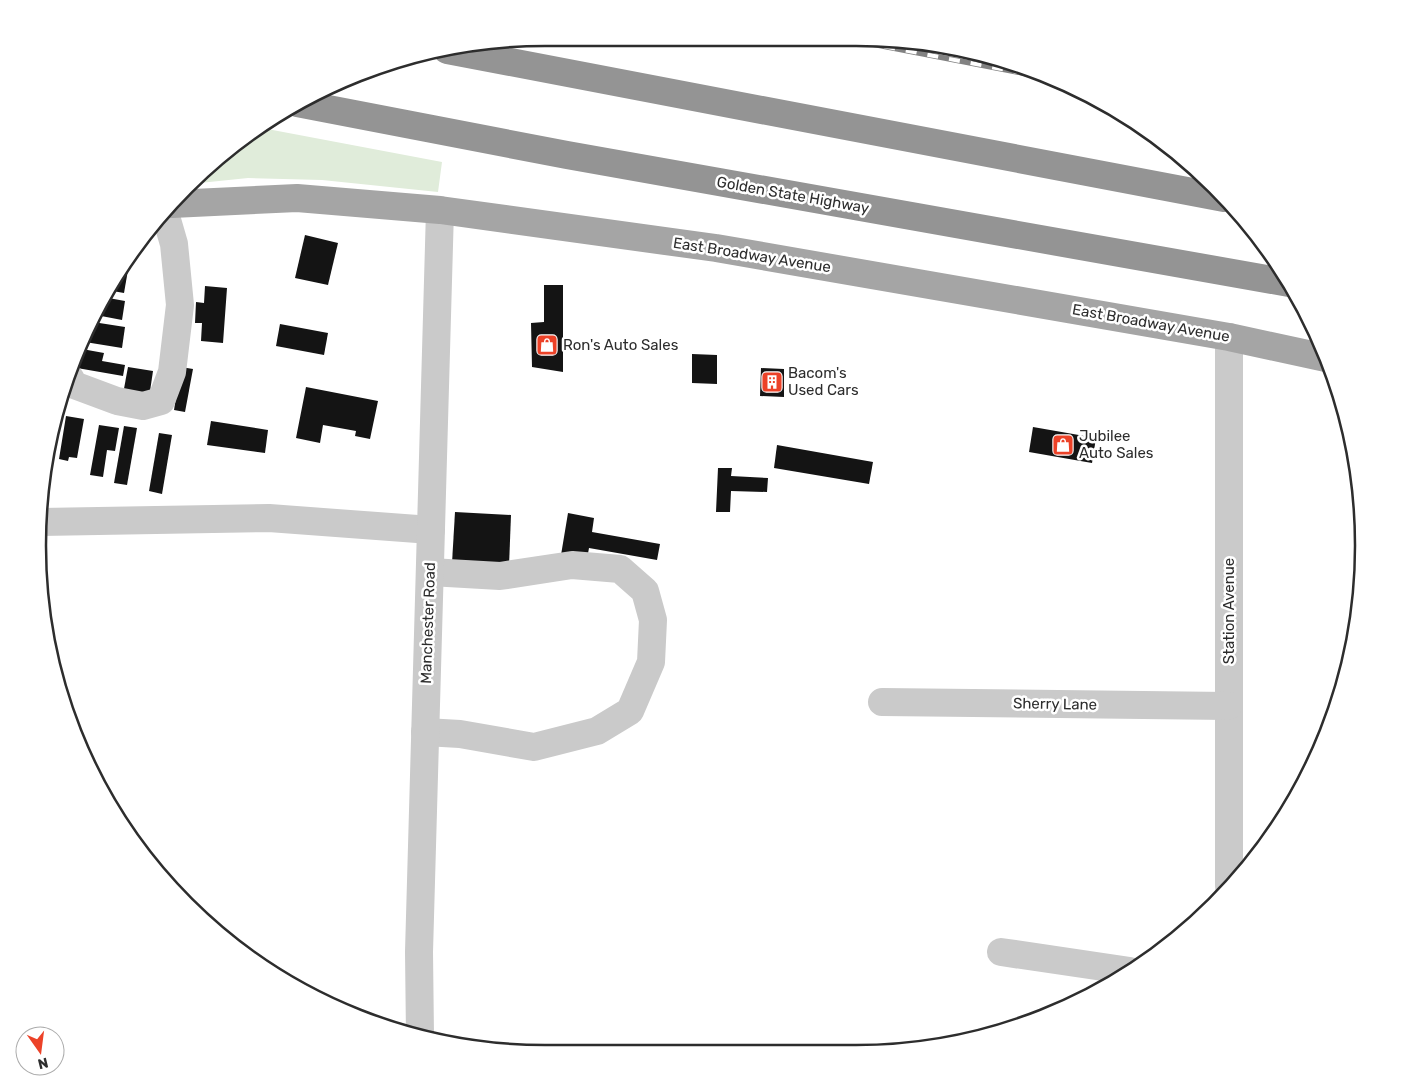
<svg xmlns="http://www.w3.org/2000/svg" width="1401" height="1091" font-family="Rubik,sans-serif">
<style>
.green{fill:#e0ecda}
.building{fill:#141414}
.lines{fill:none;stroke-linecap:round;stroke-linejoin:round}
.minor{stroke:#cacaca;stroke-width:28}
.major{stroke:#a5a5a5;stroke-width:28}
.highway{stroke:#949494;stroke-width:28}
.rail-casing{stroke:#828282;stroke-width:5.5}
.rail{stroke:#fff;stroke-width:4;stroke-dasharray:11;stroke-linecap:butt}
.labels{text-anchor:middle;stroke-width:5;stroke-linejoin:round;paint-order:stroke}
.street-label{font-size:15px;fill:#2d2d2d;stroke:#fff}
.poi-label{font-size:15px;fill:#2d2d2d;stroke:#fff;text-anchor:start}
.rim{fill:none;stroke:#2d2d2d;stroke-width:2.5}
</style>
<rect width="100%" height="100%" fill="#fff"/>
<path class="green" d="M 262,128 L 442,162 L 438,192 L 322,180 L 248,178 L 190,184 Z"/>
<g class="building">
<path d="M 305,235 L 338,243 L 328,285 L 295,278 Z"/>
<path d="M 123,269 L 128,270 L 124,293 L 107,290 Z"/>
<path d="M 544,285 L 563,285 L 563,372 L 532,367 L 531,323 L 544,322 Z"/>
<path d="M 205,286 L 227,288 L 223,343 L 201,341 L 202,323 L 195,323 L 196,302 L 204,303 Z"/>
<path d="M 103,297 L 125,301 L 122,320 L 96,315 Z"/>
<path d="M 93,322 L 125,327 L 122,348 L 85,342 Z"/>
<path d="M 280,324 L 328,333 L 324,355 L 276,346 Z"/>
<path d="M 82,349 L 104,353 L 102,361 L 125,365 L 123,376 L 77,368 Z"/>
<path d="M 692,354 L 717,355 L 717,384 L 692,383 Z"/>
<path d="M 128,367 L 153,371 L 149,398 L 123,394 Z"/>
<path d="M 181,367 L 193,369 L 185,412 L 174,410 Z"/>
<path d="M 761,368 L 784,369 L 784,397 L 760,396 Z"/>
<path d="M 306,387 L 378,401 L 370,439 L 355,436 L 356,431 L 323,425 L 320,443 L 296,438 Z"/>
<path d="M 54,416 L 60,417 L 59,429 L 53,428 Z"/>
<path d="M 66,416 L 84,419 L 77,458 L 69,457 L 68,461 L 59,459 Z"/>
<path d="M 211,421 L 268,430 L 265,453 L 207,445 Z"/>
<path d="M 99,425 L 119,428 L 115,451 L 107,450 L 103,477 L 90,475 Z"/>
<path d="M 124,426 L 137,428 L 127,485 L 114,483 Z"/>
<path d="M 1033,427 L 1096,438 L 1092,463 L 1029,452 Z"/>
<path d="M 159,433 L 172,435 L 162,494 L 149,491 Z"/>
<path d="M 777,445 L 873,462 L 869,484 L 774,468 Z"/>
<path d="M 718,468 L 732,468 L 731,476 L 768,478 L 767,492 L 731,491 L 730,512 L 716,512 Z"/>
<path d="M 455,512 L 511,515 L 509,566 L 452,563 Z"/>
<path d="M 568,513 L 594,518 L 592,532 L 660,544 L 657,560 L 589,548 L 587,559 L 561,555 Z"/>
</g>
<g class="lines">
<g class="minor">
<path d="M 1229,337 L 1229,886"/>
<path d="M 70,378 L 74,385 L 117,401 L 143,406 L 161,401 L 172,372 L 180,305 L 174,244 L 165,213"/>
<path d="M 41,522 L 269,518 L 431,530"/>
<path d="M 882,702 L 1228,706"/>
<path d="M 425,732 L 460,734 L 534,747 L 597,731 L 630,711 L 651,662 L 653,620 L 645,591 L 620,569 L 572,565 L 500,576 L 430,572"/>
<path d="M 1001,952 L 1130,971"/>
<path d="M 420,1036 L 419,952 L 440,210"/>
</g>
<path class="major" d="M 172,204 L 297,198 L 440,210 L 716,248 L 1229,337 L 1326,358"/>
<g class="highway">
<path d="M 447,50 L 1224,198"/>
<path d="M 297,103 L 567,155 L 1289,283"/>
</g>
<g class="rail-casing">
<path id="rail" d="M 841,38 L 1048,78"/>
</g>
<use href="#rail" class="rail"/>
</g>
<defs>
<g id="shop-square" transform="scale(1.125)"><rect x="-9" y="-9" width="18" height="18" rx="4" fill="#ec4228" stroke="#fff"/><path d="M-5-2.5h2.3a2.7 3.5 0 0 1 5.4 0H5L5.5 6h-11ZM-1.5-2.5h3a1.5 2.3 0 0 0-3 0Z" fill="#fff"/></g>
<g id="building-square" transform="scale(1.125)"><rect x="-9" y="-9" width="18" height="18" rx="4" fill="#ec4228" stroke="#fff"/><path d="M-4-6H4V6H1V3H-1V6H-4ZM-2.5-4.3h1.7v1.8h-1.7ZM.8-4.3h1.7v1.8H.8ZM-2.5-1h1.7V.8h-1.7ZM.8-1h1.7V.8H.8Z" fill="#fff"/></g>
</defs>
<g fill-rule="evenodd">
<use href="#shop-square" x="547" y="345"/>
<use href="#building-square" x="772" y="382"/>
<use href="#shop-square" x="1063" y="445"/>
</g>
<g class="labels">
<g class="street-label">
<text transform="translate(793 195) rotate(10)" y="5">Golden State Highway</text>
<text transform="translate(752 255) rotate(9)" y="5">East Broadway Avenue</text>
<text transform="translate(1151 323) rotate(10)" y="5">East Broadway Avenue</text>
<text transform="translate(1229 611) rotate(-90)" y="5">Station Avenue</text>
<text transform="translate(428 623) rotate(-88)" y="5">Manchester Road</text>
<text transform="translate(1055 704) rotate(1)" y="5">Sherry Lane</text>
</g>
<g class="poi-label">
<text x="563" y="350">Ron's Auto Sales</text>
<text x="788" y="378">Bacom's<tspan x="788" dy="17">Used Cars</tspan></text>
<text x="1079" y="441">Jubilee<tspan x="1079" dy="17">Auto Sales</tspan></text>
</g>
</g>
<path d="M0 0H1401V1091H0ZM545 46H856A499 499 0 0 1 1355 545V546A499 499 0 0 1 856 1045H545A499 499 0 0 1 46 546V545A499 499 0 0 1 545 46Z" fill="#fff" fill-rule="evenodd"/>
<path class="rim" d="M545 46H856A499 499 0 0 1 1355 545V546A499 499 0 0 1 856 1045H545A499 499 0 0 1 46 546V545A499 499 0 0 1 545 46Z"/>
<g transform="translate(40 1051) rotate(166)"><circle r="24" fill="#ffffff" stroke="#ababab"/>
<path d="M0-4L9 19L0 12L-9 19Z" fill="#ec4228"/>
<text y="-8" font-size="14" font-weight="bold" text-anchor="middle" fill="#2d2d2d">N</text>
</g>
</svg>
